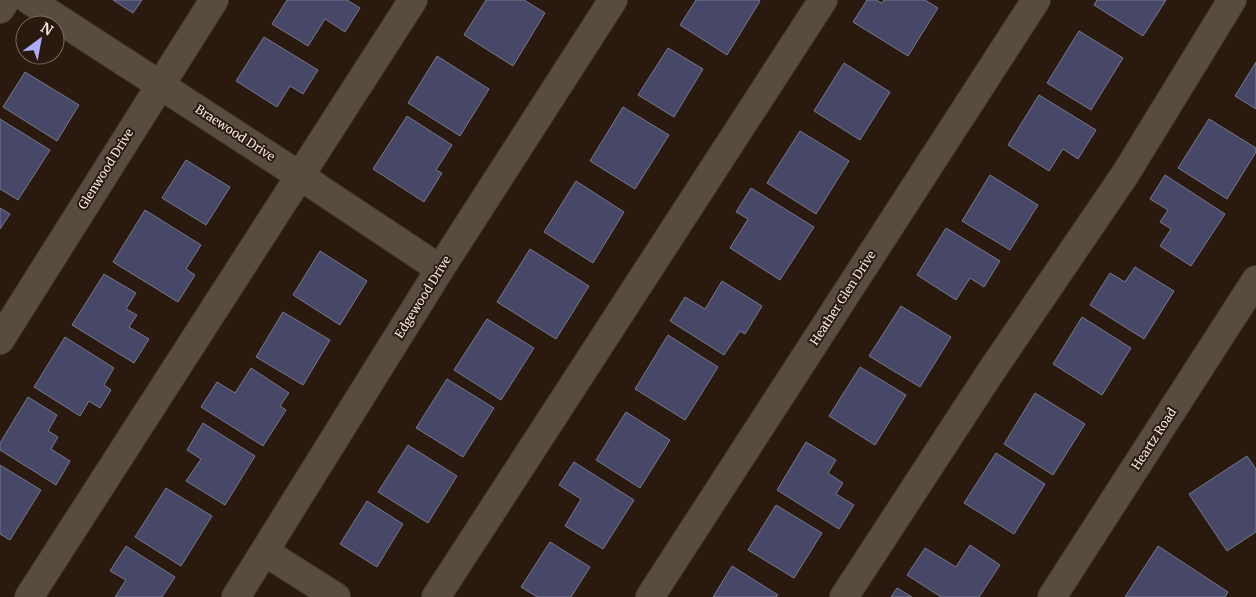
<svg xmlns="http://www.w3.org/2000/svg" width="1256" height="597" font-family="Merriweather,serif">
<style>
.building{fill:#474768;stroke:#77788d}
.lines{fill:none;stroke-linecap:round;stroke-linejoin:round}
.minor-casing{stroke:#45362c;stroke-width:30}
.minor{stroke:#584c40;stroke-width:28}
.labels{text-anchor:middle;stroke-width:4;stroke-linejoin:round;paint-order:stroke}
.street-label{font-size:12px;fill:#f4e8e1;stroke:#29190e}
</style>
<rect width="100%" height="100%" fill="#29190e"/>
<g class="building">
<path d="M 113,0 L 142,0 L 133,13 Z"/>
<path d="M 287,0 L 347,0 L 360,8 L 345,32 L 325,19 L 308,46 L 272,24 Z"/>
<path d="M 486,0 L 524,0 L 545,13 L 513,66 L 464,35 Z"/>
<path d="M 696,0 L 758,0 L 760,1 L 727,55 L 680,25 Z"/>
<path d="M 867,0 L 876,0 L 882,3 L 884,0 L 925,0 L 938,8 L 908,56 L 853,22 Z"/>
<path d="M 1097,0 L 1166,0 L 1143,36 L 1094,5 Z"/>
<path d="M 1079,31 L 1123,58 L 1091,110 L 1047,83 Z"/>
<path d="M 264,37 L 318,70 L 303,94 L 290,86 L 277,107 L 236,81 Z"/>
<path d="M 668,48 L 703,69 L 674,117 L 638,95 Z"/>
<path d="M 437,56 L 489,89 L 460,136 L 408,103 Z"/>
<path d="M 1256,62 L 1256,109 L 1235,96 Z"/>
<path d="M 844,63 L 890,92 L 860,140 L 814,111 Z"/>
<path d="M 25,72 L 79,105 L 57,141 L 3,107 Z"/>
<path d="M 1039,95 L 1096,130 L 1078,159 L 1063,149 L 1049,171 L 1008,145 Z"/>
<path d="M 623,107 L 669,135 L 635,189 L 590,161 Z"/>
<path d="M 407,116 L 452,145 L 436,170 L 442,173 L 424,202 L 373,169 Z"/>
<path d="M 0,119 L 50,150 L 18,200 L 0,189 Z"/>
<path d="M 1209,119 L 1256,148 L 1256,152 L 1227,199 L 1178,168 Z"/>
<path d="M 800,131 L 849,161 L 816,214 L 767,183 Z"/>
<path d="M 186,160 L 230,187 L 206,225 L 162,198 Z"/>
<path d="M 990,175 L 1038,205 L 1010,250 L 962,221 Z"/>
<path d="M 1165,175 L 1225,214 L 1191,266 L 1160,246 L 1171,229 L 1160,222 L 1168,210 L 1150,199 Z"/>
<path d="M 576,181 L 624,212 L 593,263 L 544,232 Z"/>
<path d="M 751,188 L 814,227 L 780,280 L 730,248 L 748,219 L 736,212 Z"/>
<path d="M 0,208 L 10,214 L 0,229 Z"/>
<path d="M 145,210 L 201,245 L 186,269 L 195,275 L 178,302 L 113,262 Z"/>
<path d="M 946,228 L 1000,261 L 984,287 L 970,278 L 956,300 L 917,275 Z"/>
<path d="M 530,249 L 589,286 L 556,339 L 497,302 Z"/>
<path d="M 320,251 L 367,281 L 340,325 L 293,295 Z"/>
<path d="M 1135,267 L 1174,291 L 1144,339 L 1090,305 L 1110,273 L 1125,282 Z"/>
<path d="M 104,274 L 136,293 L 126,309 L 137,315 L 129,327 L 149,339 L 134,363 L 72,325 Z"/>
<path d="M 722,281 L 762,306 L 745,334 L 740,331 L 724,355 L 670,321 L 685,297 L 705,309 Z"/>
<path d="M 901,306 L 951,337 L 920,387 L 869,356 Z"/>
<path d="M 283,312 L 330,340 L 303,385 L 256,357 Z"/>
<path d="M 1082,317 L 1131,348 L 1102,395 L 1053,364 Z"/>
<path d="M 487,319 L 534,348 L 501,400 L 454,370 Z"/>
<path d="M 668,335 L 718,367 L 685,420 L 635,389 Z"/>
<path d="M 65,337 L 114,368 L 104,385 L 111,390 L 100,408 L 89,401 L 80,416 L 34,387 Z"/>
<path d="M 860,367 L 906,395 L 875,445 L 829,416 Z"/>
<path d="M 251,368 L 289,393 L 280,406 L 286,410 L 263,446 L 201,407 L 217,382 L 235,393 Z"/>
<path d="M 447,379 L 494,408 L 463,457 L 416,428 Z"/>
<path d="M 1035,393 L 1085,424 L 1053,475 L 1004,444 Z"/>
<path d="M 28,397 L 57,415 L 48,431 L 58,437 L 51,449 L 70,461 L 56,485 L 0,450 L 0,443 Z"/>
<path d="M 626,412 L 670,440 L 640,488 L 596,460 Z"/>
<path d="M 203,423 L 255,456 L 225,505 L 186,481 L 201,459 L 187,450 Z"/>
<path d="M 806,442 L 836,460 L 828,473 L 843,483 L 836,494 L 854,505 L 839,529 L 777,490 Z"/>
<path d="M 408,445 L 457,476 L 428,523 L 378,492 Z"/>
<path d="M 996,453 L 1045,484 L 1014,534 L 964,503 Z"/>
<path d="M 1247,456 L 1256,469 L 1256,532 L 1227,551 L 1189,494 Z"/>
<path d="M 574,462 L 634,500 L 603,549 L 565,526 L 581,499 L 559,485 Z"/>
<path d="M 0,465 L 41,490 L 10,540 L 0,534 Z"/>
<path d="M 166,488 L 212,516 L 181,566 L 135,537 Z"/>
<path d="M 367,501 L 403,524 L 377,567 L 340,544 Z"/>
<path d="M 776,505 L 822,533 L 794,578 L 748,550 Z"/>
<path d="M 550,542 L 590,567 L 571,597 L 537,597 L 521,587 Z"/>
<path d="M 970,545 L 1000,565 L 979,597 L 941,597 L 907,575 L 925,548 L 956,567 Z"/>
<path d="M 126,546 L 175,577 L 162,597 L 115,597 L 126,580 L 110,571 Z"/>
<path d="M 1158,546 L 1228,592 L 1225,597 L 1125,597 Z"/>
<path d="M 732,566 L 778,595 L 776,597 L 713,597 Z"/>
<path d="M 897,588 L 912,597 L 891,597 Z"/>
</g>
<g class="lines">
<g class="minor-casing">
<g id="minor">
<path d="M 29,0 L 300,176 L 440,269"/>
<path d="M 0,9 L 6,0"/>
<path d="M 0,340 L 214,0"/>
<path d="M 265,552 L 336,597"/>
<path d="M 29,597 L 413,0"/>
<path d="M 236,597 L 440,269 L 613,0"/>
<path d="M 436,597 L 823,0"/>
<path d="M 650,597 L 1036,0"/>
<path d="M 844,597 L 990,373 L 1126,173 L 1232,0"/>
<path d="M 1052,597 L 1256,280"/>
</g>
</g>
<use href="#minor" class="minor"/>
</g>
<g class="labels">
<g class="street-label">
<text transform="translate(235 133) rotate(33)" y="4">Braewood Drive</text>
<text transform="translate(106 169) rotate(-58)" y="4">Glenwood Drive</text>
<text transform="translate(423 297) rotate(-58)" y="4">Edgewood Drive</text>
<text transform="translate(843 298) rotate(-57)" y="4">Heather Glen Drive</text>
<text transform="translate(1154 439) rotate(-57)" y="4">Heartz Road</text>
</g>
</g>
<g transform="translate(40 40) rotate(32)"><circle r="24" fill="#29190e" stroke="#7a6c62"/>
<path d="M0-4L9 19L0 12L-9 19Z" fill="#b2adf9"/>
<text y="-8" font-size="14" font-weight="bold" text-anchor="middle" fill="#f4e8e1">N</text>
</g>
</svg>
